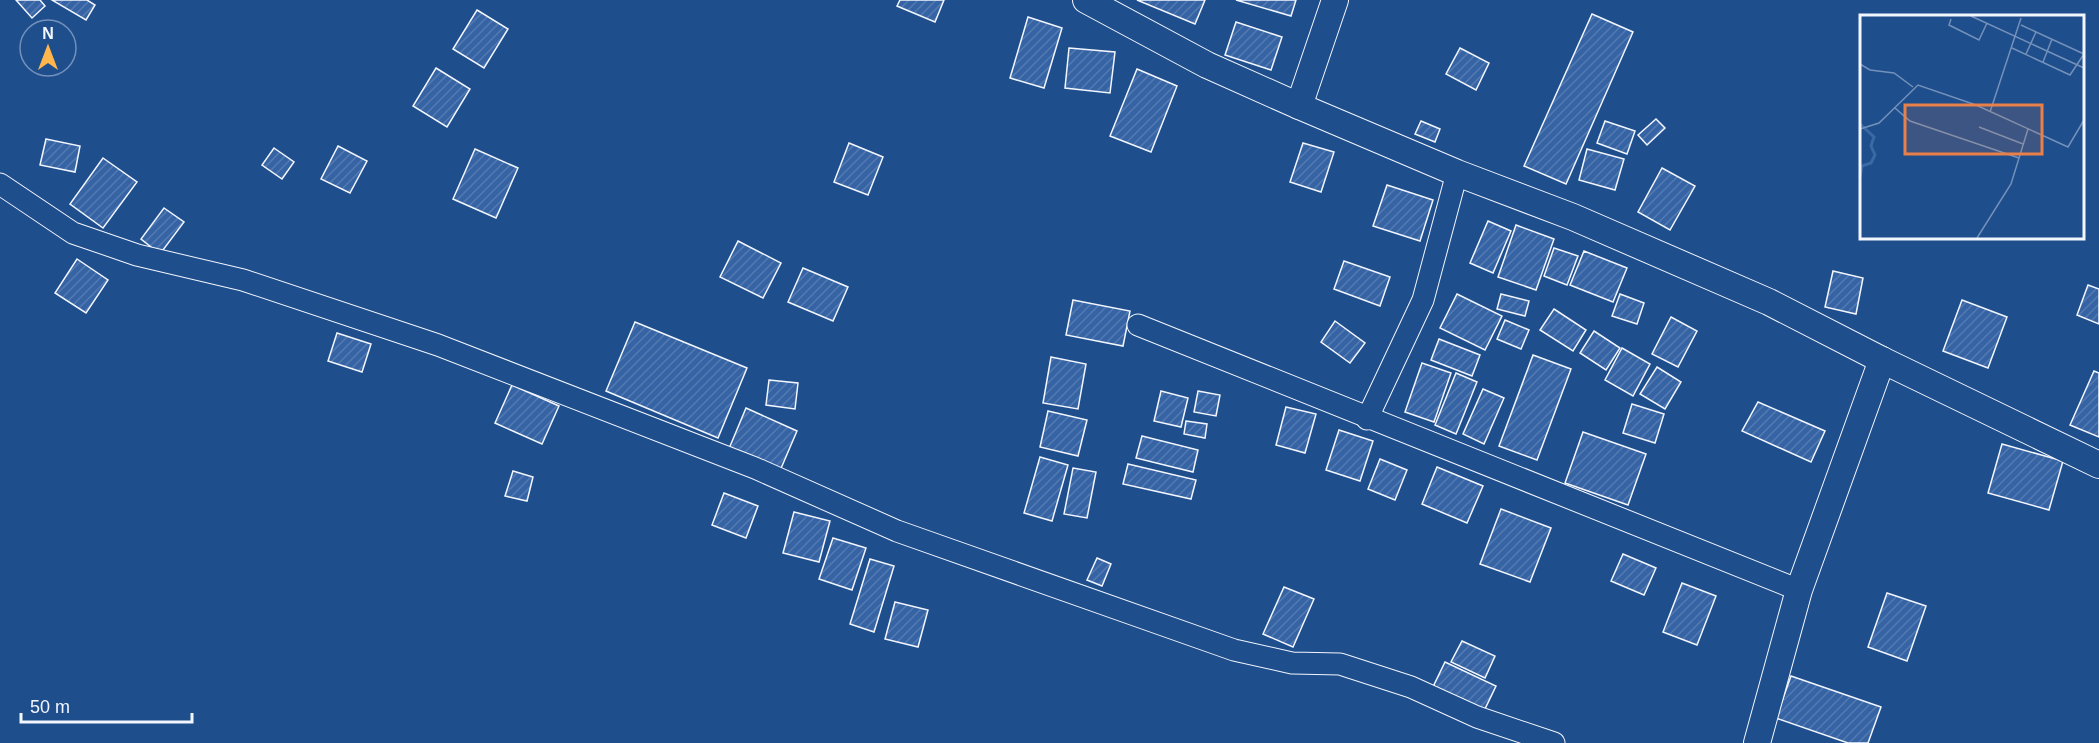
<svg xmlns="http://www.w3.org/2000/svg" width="2099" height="743" font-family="Arial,sans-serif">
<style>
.building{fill:url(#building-hatch);stroke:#f2f6ff;stroke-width:1.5}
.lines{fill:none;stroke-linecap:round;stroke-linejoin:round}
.minor-casing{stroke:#f2f6ff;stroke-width:23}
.tertiary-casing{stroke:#f2f6ff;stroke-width:28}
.minor{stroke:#1f4e8c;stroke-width:21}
.tertiary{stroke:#1f4e8c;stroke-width:26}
.inset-river{fill:none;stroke:#3b69a3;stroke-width:3}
.inset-road{fill:none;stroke:#7391ba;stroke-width:1.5}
.view{fill:#ea8049;fill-opacity:0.15;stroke:#ea8049;stroke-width:3}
.inset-edge{fill:none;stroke:#f2f6ff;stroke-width:3}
</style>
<defs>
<pattern id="building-hatch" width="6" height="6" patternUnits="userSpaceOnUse" patternTransform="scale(1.5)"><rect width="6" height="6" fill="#3563a3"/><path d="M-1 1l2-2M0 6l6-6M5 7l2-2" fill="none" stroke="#537ab1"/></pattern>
</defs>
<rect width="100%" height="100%" fill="#1f4e8c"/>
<g class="building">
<path d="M 16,0 L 40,0 L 45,6 L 32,18 Z"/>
<path d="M 52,0 L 87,0 L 95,5 L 86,20 Z"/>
<path d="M 900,0 L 944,0 L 935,22 L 897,6 Z"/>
<path d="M 1137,0 L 1205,0 L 1195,24 Z"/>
<path d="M 1236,0 L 1296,0 L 1291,16 Z"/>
<path d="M 477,10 L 508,29 L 484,68 L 453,49 Z"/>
<path d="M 1592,14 L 1633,32 L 1566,184 L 1524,166 Z"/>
<path d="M 1028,17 L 1062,28 L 1044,88 L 1010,78 Z"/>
<path d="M 1236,22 L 1282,37 L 1271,70 L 1225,55 Z"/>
<path d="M 1069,48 L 1115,52 L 1110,93 L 1065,88 Z"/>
<path d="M 1460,48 L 1489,63 L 1476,90 L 1446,74 Z"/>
<path d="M 436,68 L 470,89 L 447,127 L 413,106 Z"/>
<path d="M 1137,69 L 1177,86 L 1151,152 L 1110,136 Z"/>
<path d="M 1656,119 L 1665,128 L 1647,145 L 1638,135 Z"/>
<path d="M 1421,121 L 1440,129 L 1435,142 L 1415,134 Z"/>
<path d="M 1605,121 L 1635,131 L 1627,154 L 1597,143 Z"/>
<path d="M 46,139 L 80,146 L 75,172 L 40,165 Z"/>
<path d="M 849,143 L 883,157 L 868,195 L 834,182 Z"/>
<path d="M 1303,143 L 1334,152 L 1321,192 L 1290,182 Z"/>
<path d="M 338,146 L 367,161 L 350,193 L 321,179 Z"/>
<path d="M 274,148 L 294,162 L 282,179 L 262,165 Z"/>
<path d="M 475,149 L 518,168 L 496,218 L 453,199 Z"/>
<path d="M 1587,149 L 1624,159 L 1615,190 L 1579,180 Z"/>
<path d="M 103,158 L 137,182 L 103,228 L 70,204 Z"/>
<path d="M 1662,168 L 1695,186 L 1670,230 L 1638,212 Z"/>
<path d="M 1387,185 L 1433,200 L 1420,241 L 1373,226 Z"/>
<path d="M 164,208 L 184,222 L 160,254 L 141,239 Z"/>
<path d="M 1488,221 L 1511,231 L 1493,273 L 1470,263 Z"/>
<path d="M 1516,225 L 1554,239 L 1536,290 L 1498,277 Z"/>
<path d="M 738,241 L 781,263 L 763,298 L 720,277 Z"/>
<path d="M 1554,248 L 1578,256 L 1567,285 L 1544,276 Z"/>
<path d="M 1584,251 L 1627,268 L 1613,302 L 1570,285 Z"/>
<path d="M 77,259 L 108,280 L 86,313 L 55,293 Z"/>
<path d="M 1344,261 L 1390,277 L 1380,306 L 1334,289 Z"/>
<path d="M 803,268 L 848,287 L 833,321 L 788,302 Z"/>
<path d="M 1833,271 L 1863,278 L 1856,314 L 1825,307 Z"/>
<path d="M 2088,285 L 2099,289 L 2099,324 L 2077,315 Z"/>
<path d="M 1457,294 L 1502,316 L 1485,350 L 1440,328 Z"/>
<path d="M 1501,294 L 1529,301 L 1525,316 L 1497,309 Z"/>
<path d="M 1620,294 L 1644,303 L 1637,324 L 1612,316 Z"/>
<path d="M 1073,300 L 1130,311 L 1123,346 L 1066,335 Z"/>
<path d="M 1962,300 L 2007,317 L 1988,368 L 1943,351 Z"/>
<path d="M 1554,309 L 1586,330 L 1573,351 L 1540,330 Z"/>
<path d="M 1671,317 L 1697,331 L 1678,367 L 1652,354 Z"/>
<path d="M 1505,320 L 1529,330 L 1521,349 L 1497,339 Z"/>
<path d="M 1335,321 L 1365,343 L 1350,363 L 1321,342 Z"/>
<path d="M 635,322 L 747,368 L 718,438 L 606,391 Z"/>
<path d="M 1594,331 L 1620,348 L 1606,370 L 1580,353 Z"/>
<path d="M 337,333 L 371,344 L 362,372 L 328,361 Z"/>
<path d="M 1439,339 L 1480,355 L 1472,376 L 1431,360 Z"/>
<path d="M 1622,348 L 1650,364 L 1633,396 L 1605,380 Z"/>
<path d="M 1533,355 L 1571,369 L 1537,460 L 1499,446 Z"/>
<path d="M 1051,357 L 1086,364 L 1078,409 L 1043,403 Z"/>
<path d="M 1422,363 L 1451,373 L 1434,422 L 1405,412 Z"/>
<path d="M 1657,367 L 1681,382 L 1665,409 L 1640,394 Z"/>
<path d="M 2094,371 L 2099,373 L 2099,437 L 2070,425 Z"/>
<path d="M 1456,373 L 1477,382 L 1456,434 L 1435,425 Z"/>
<path d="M 769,380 L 798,383 L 795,409 L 766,405 Z"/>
<path d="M 512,385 L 559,406 L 542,444 L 495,423 Z"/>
<path d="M 1483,389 L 1504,398 L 1484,444 L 1463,434 Z"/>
<path d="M 1161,391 L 1188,398 L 1181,427 L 1154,421 Z"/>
<path d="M 1198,391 L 1220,395 L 1216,416 L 1194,412 Z"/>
<path d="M 1758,402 L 1825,431 L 1811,462 L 1742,431 Z"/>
<path d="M 1632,404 L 1664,414 L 1655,443 L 1623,433 Z"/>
<path d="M 1286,407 L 1316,414 L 1305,453 L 1276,445 Z"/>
<path d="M 746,408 L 797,431 L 779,473 L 728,451 Z"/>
<path d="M 1048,411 L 1087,420 L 1078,456 L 1040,447 Z"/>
<path d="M 1186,421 L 1207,424 L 1205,438 L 1184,434 Z"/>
<path d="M 1339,430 L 1373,441 L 1360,481 L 1326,470 Z"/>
<path d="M 1583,432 L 1646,454 L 1628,505 L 1565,483 Z"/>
<path d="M 1142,436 L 1198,450 L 1193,472 L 1136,458 Z"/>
<path d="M 2002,444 L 2063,461 L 2049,510 L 1988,493 Z"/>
<path d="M 1040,457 L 1068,465 L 1052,521 L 1024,513 Z"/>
<path d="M 1380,459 L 1407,470 L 1395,500 L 1368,489 Z"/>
<path d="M 1128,464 L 1196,480 L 1191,499 L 1123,484 Z"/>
<path d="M 1437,467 L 1483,486 L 1467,523 L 1422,504 Z"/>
<path d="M 1073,468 L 1096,472 L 1087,518 L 1064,514 Z"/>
<path d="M 513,471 L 533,477 L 527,501 L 505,496 Z"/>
<path d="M 724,493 L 758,506 L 746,538 L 712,525 Z"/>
<path d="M 1501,509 L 1551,528 L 1530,582 L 1480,564 Z"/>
<path d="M 794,512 L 830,521 L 819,562 L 783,553 Z"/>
<path d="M 833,538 L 866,548 L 852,590 L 819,579 Z"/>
<path d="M 1623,554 L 1656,568 L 1644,595 L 1611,581 Z"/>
<path d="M 1097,558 L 1111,564 L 1102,586 L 1087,580 Z"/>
<path d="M 870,559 L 894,566 L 874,632 L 850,624 Z"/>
<path d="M 1682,583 L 1716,596 L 1697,645 L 1663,632 Z"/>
<path d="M 1284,587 L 1314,599 L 1293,647 L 1263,634 Z"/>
<path d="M 1887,593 L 1926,606 L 1907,661 L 1868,647 Z"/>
<path d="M 895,602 L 928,610 L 918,647 L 885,639 Z"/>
<path d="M 1462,641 L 1495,656 L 1485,678 L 1451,662 Z"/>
<path d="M 1445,662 L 1496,686 L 1483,713 L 1432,689 Z"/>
<path d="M 1791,676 L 1881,707 L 1868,743 L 1848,743 L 1776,718 Z"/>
</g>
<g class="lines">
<g class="minor-casing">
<g id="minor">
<path d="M 0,184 L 73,233 L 137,255 L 243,280 L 438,345 L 755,468 L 897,531 L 1234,650 L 1292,663 L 1340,664 L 1411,687 L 1477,717 L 1554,743"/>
<path d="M 1138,325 L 1799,590"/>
<path d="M 1367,419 L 1423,300 L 1457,173"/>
</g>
</g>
<g class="tertiary-casing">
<g id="tertiary">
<path d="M 1086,0 L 1207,65 L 1299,106 L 1457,173 L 1573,217 L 1769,302 L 1882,360 L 2099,465"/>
<path d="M 1299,106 L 1335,0"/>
<path d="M 1757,743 L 1799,590 L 1882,360"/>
</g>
</g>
<use href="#minor" class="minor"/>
<use href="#tertiary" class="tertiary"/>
</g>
<g transform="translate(1860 15)">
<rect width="224" height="224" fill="#1f4e8c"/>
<path class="inset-river" d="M 0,109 L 14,122 L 11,131 L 15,140 L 11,148 L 2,151 L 0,162"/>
<path class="inset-road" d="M 111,1 L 224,53M 91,4 L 89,10 L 119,25 L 127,8M 161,10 L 224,39M 152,33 L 210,60 L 224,39M 166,39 L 176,17M 183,47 L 192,24M 0,49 L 10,55 L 34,58 L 53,72M 35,93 L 50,106 L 159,143M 130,97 L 161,3M 119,112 L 163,129M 0,114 L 19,108 L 58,70 L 116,90 L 208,132 L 224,105M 117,223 L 151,169 L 168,114"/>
<path class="view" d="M 45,90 L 182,90 L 182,139 L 45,139 Z"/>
<rect width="224" height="224" class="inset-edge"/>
</g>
<g transform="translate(48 48)"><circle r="28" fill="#1f4e8c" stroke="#7391ba" stroke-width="1.5"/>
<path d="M0-4.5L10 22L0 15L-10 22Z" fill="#ffb74d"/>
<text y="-9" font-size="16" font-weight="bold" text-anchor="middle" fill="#f2f6ff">N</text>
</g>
<path d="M21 713v9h171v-9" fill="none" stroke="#f2f6ff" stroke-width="3"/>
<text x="30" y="713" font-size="18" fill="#f2f6ff" stroke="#1f4e8c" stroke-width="4.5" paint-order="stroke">50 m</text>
</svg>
